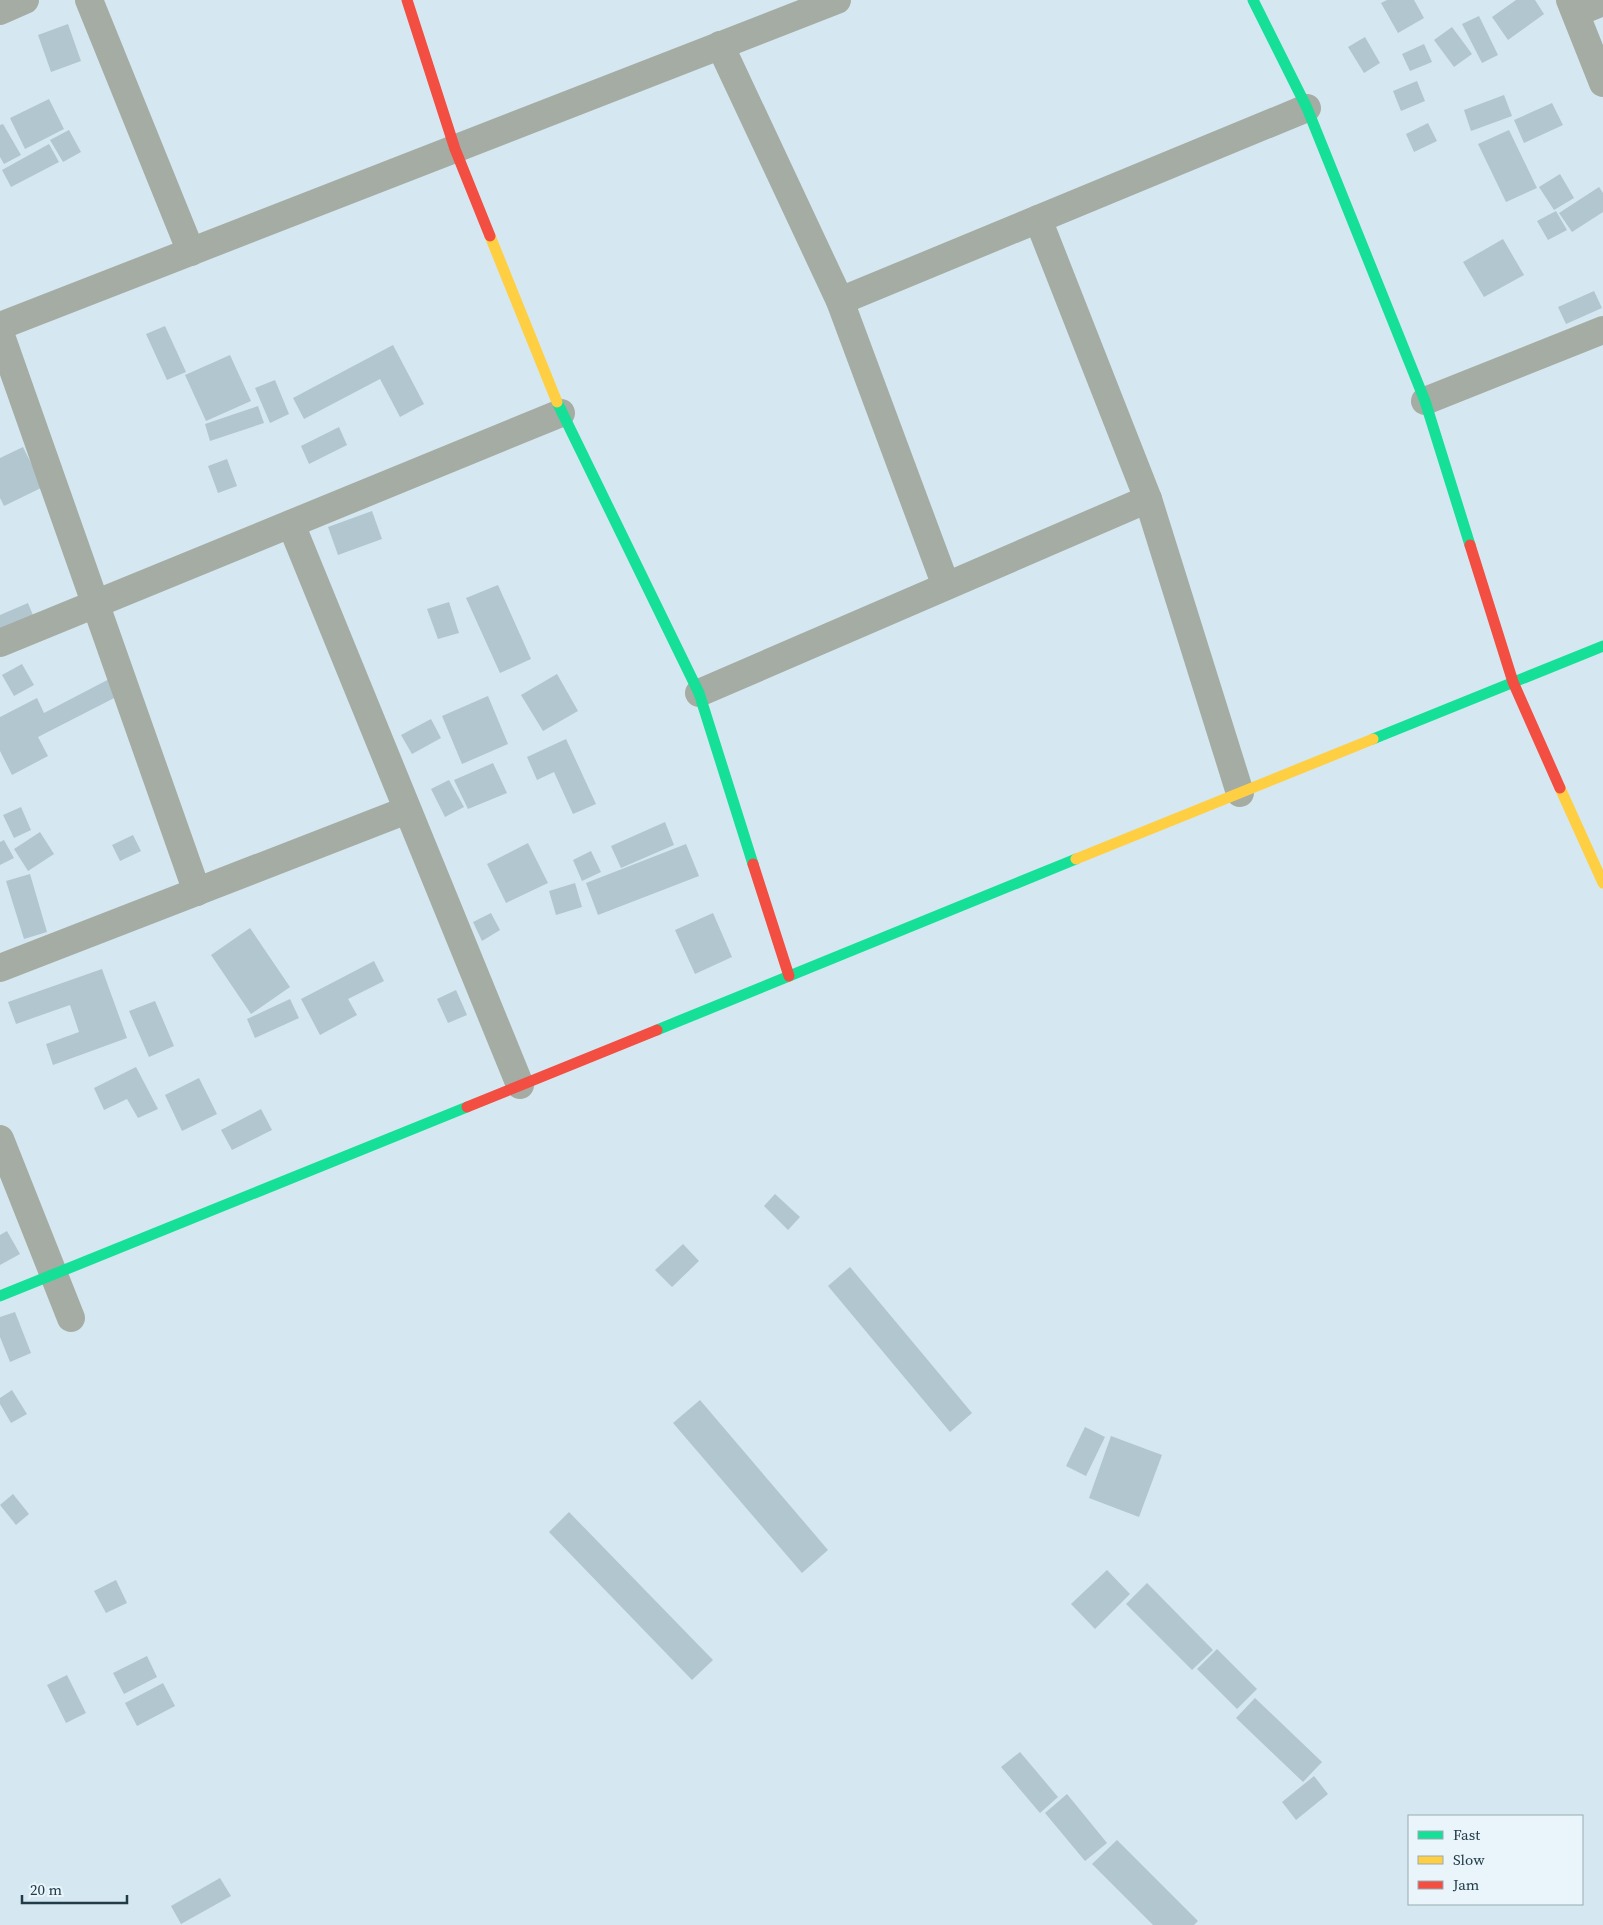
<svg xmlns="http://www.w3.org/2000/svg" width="1603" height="1925" font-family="'Source Serif 4',serif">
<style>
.building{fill:#b1c6cf}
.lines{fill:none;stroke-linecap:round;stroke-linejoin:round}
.street{stroke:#a5aca3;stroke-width:28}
.fast{stroke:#16e098;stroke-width:11}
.slow{stroke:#ffcf43;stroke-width:11}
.jam{stroke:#f24e42;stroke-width:11}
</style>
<rect width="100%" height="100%" fill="#d5e8f1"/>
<g class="building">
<path d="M 1387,0 L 1414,0 L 1424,18 L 1398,33 L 1381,3 Z"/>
<path d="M 1516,0 L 1535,0 L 1544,14 L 1508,40 L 1492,17 Z"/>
<path d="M 1479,16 L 1498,55 L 1482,63 L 1462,24 Z"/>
<path d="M 68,24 L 81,61 L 51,72 L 38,35 Z"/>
<path d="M 1452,27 L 1472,54 L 1454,67 L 1434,40 Z"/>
<path d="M 1365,37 L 1380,63 L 1364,73 L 1348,47 Z"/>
<path d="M 1424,44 L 1432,62 L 1410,71 L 1402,54 Z"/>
<path d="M 1417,81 L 1425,101 L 1401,111 L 1393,91 Z"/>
<path d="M 1504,95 L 1512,116 L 1471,131 L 1464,110 Z"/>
<path d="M 49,99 L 64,129 L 25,149 L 10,118 Z"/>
<path d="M 1552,103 L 1563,125 L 1524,143 L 1514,120 Z"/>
<path d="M 1428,123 L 1437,141 L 1414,152 L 1406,134 Z"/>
<path d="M 3,124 L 21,155 L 4,164 L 0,157 L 0,125 Z"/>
<path d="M 69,130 L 81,152 L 63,162 L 50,140 Z"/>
<path d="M 1509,130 L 1537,188 L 1506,202 L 1478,144 Z"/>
<path d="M 49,144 L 59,162 L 11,187 L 2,170 Z"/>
<path d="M 1560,174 L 1574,198 L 1554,210 L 1539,187 Z"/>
<path d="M 1599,187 L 1603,193 L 1603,212 L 1572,232 L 1559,213 Z"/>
<path d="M 1556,211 L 1567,230 L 1548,240 L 1537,221 Z"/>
<path d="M 1503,239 L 1524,275 L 1484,297 L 1463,262 Z"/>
<path d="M 1594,291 L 1602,308 L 1566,324 L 1558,307 Z"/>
<path d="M 165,326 L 186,372 L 167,380 L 146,334 Z"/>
<path d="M 393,345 L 424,404 L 400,417 L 380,379 L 304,419 L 293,398 Z"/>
<path d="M 230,355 L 251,401 L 206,421 L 185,375 Z"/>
<path d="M 275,380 L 289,414 L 270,423 L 255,388 Z"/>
<path d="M 258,406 L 264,423 L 210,441 L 205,424 Z"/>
<path d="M 339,427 L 347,445 L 309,464 L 301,446 Z"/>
<path d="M 23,447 L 43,487 L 4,506 L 0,498 L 0,458 Z"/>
<path d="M 227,459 L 237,486 L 218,493 L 208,466 Z"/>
<path d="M 372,511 L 382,539 L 338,555 L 328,527 Z"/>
<path d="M 498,585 L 531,659 L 500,673 L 466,598 Z"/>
<path d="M 449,602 L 459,633 L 438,639 L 427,609 Z"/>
<path d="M 28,603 L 37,625 L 0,641 L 0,615 Z"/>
<path d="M 22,664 L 34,685 L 14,696 L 2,675 Z"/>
<path d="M 557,674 L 578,711 L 543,731 L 521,695 Z"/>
<path d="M 115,676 L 124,693 L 38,737 L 48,756 L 12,775 L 0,751 L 0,717 L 37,698 L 44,713 Z"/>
<path d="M 488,696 L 508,744 L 462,764 L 442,716 Z"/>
<path d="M 431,719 L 441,738 L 412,754 L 401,735 Z"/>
<path d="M 566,739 L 596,804 L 573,814 L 554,772 L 537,780 L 527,757 Z"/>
<path d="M 493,763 L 507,793 L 468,809 L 454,780 Z"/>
<path d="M 449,780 L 464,807 L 445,817 L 431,789 Z"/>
<path d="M 21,807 L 31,830 L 14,838 L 3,815 Z"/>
<path d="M 665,822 L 674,845 L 621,868 L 611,846 Z"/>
<path d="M 40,832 L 54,854 L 28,871 L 14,849 Z"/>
<path d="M 133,835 L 141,851 L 120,861 L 112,845 Z"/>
<path d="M 4,840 L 14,858 L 0,865 L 0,842 Z"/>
<path d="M 528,843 L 548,883 L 506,903 L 487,864 Z"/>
<path d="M 686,844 L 699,876 L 598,915 L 586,883 Z"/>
<path d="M 591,851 L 601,872 L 582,881 L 573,860 Z"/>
<path d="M 30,874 L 47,932 L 24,939 L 6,881 Z"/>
<path d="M 575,883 L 582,907 L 556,915 L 549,891 Z"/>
<path d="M 491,913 L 500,930 L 482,941 L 473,922 Z"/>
<path d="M 713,913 L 732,957 L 695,974 L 675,930 Z"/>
<path d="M 250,928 L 290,987 L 251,1014 L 211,955 Z"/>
<path d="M 374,961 L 384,981 L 348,999 L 357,1015 L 320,1035 L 301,999 Z"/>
<path d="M 102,969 L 127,1038 L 53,1065 L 46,1044 L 79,1032 L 70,1005 L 16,1024 L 8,1002 Z"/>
<path d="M 456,990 L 467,1015 L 448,1023 L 437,999 Z"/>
<path d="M 290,999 L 299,1018 L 255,1038 L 247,1019 Z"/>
<path d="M 155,1001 L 174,1046 L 149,1057 L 129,1011 Z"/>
<path d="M 136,1067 L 158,1109 L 138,1118 L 127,1099 L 104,1110 L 94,1088 Z"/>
<path d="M 199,1078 L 217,1114 L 182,1131 L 165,1095 Z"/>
<path d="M 261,1109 L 272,1130 L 232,1150 L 221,1130 Z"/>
<path d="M 775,1194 L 800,1217 L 788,1230 L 764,1206 Z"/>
<path d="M 7,1231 L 20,1254 L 0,1265 L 0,1235 Z"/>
<path d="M 683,1244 L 699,1261 L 672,1287 L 655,1270 Z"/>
<path d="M 850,1267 L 972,1413 L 950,1432 L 828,1286 Z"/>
<path d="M 15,1312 L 31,1353 L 10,1362 L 0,1337 L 0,1317 Z"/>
<path d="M 12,1390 L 27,1414 L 11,1423 L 0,1404 L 0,1398 Z"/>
<path d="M 700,1400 L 828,1550 L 802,1573 L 673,1423 Z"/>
<path d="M 1085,1427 L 1105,1437 L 1086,1476 L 1066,1466 Z"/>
<path d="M 1111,1436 L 1162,1455 L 1139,1517 L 1089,1498 Z"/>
<path d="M 13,1494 L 29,1514 L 16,1525 L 0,1505 Z"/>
<path d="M 569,1512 L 713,1660 L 692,1680 L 549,1532 Z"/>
<path d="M 1107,1570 L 1130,1594 L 1095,1629 L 1071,1604 Z"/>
<path d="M 116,1580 L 127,1603 L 106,1613 L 94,1591 Z"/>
<path d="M 1147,1583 L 1213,1650 L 1192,1670 L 1126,1604 Z"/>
<path d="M 1217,1649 L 1257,1689 L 1237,1709 L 1197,1669 Z"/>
<path d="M 147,1656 L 157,1677 L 124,1694 L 113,1673 Z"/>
<path d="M 67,1675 L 86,1713 L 66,1723 L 47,1685 Z"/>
<path d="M 163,1683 L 175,1706 L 137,1726 L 125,1703 Z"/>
<path d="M 1255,1698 L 1322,1762 L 1303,1782 L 1236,1718 Z"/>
<path d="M 1020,1752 L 1058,1797 L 1040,1813 L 1001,1767 Z"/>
<path d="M 1314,1776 L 1328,1794 L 1296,1820 L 1282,1802 Z"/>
<path d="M 1067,1794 L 1107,1843 L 1085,1861 L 1045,1813 Z"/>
<path d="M 1117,1840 L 1198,1921 L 1194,1925 L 1153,1925 L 1092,1864 Z"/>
<path d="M 220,1878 L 231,1896 L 181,1924 L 171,1906 Z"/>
</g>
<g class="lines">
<g class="street">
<path d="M 89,0 L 191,252"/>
<path d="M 1570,0 L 1603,83"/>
<path d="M 0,11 L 25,0"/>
<path d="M 1576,13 L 1603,2"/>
<path d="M 720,45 L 840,301 L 946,586"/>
<path d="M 1038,219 L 1148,499 L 1240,793"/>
<path d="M 840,301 L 1307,108"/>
<path d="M 0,326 L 837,0"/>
<path d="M 0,333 L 197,892"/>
<path d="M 1425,401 L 1603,330"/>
<path d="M 291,524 L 520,1085"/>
<path d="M 0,643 L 561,413"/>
<path d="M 699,693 L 1148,499"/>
<path d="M 0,968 L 407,810"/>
<path d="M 0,1139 L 71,1318"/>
</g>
<g class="fast">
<path d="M 1253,0 L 1307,108 L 1425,401 L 1470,545"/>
<path d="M 557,402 L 699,693 L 753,864"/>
<path d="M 1373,739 L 1603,646"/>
<path d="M 657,1030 L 1076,859"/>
<path d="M 0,1296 L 467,1107"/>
</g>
<g class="slow">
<path d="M 490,236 L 557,402"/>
<path d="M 1560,788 L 1603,883"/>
<path d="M 1076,859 L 1373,739"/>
</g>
<g class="jam">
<path d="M 407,0 L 455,149 L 490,236"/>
<path d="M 1470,545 L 1513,682 L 1560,788"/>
<path d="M 753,864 L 789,976"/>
<path d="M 467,1107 L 657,1030"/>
</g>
</g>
<rect x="1408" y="1815" width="175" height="90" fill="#e9f5fb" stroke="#99abb3"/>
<rect x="1418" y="1831" width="25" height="8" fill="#16e098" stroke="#99abb3"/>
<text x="1453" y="1840" font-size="15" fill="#213b47">Fast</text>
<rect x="1418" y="1856" width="25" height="8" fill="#ffcf43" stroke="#99abb3"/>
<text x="1453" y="1865" font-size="15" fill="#213b47">Slow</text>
<rect x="1418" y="1881" width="25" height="8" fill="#f24e42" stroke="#99abb3"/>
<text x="1453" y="1890" font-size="15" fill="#213b47">Jam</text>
<path d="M22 1895v8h105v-8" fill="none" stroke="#213b47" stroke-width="2.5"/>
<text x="30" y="1895" font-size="15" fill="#213b47" stroke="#e9f5fb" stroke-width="4" paint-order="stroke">20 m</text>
</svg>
